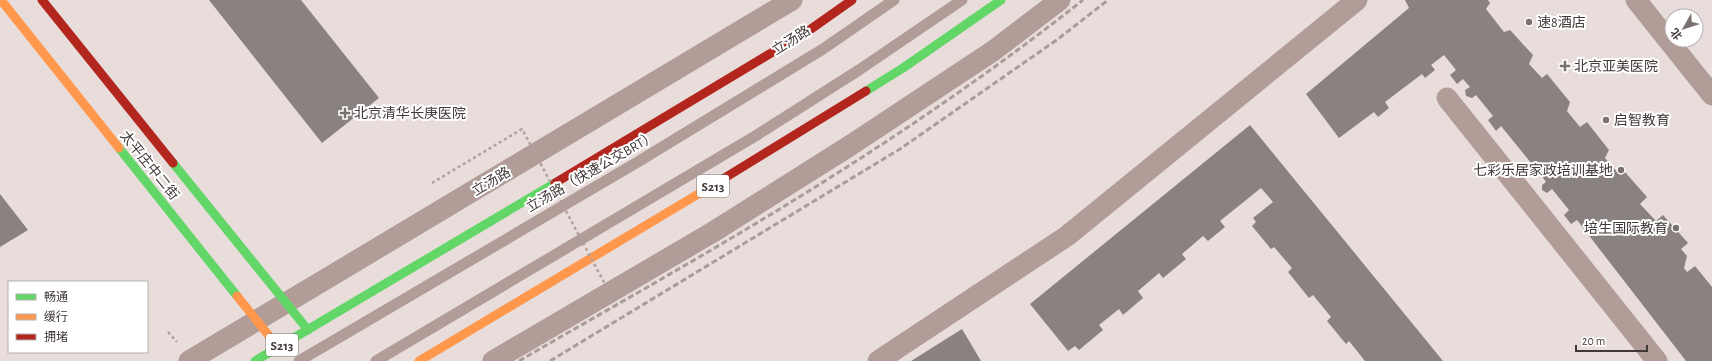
<svg xmlns="http://www.w3.org/2000/svg" width="1712" height="361" font-family="'Alegreya Sans','Noto Sans SC',sans-serif">
<style>
.building{fill:#8a8281}
.lines{fill:none;stroke-linecap:round;stroke-linejoin:round}
.path{stroke:#aea09d;stroke-width:2.5;stroke-dasharray:3 3;stroke-linecap:butt}
.lane{stroke:#b19c98;stroke-width:11}
.street{stroke:#b19c98;stroke-width:21}
.fast{stroke:#63d668;stroke-width:9}
.slow{stroke:#ff974d;stroke-width:9}
.jam{stroke:#b3261e;stroke-width:9}
.rail{stroke:#aa9c99;stroke-width:3;stroke-dasharray:6 3;stroke-linecap:butt}
.path-bridge{stroke:#aea09d;stroke-width:2.5;stroke-dasharray:3 3;stroke-linecap:butt}
.poi-dot{fill:#7b7270;stroke:#fff;stroke-width:1.5}
.labels{text-anchor:middle;stroke-width:4;stroke-linejoin:round;paint-order:stroke}
.shield{fill:#fff;stroke:#7a7473;stroke-width:1}
.shield-label{font-size:13px;font-weight:bold;fill:#413937}
.poi-label{font-size:14px;fill:#413937;stroke:#fff;text-anchor:start}
.street-label{font-size:14px;fill:#413937;stroke:#fff}
</style>
<rect width="100%" height="100%" fill="#e8dddb"/>
<g class="building">
<path d="M 209,0 L 301,0 L 379,98 L 322,143 Z"/>
<path d="M 1405,0 L 1488,0 L 1490,3 L 1486,9 L 1504,32 L 1510,30 L 1533,55 L 1529,64 L 1542,78 L 1547,74 L 1570,102 L 1567,111 L 1580,127 L 1587,122 L 1609,150 L 1605,158 L 1619,174 L 1625,172 L 1647,197 L 1640,204 L 1656,221 L 1663,215 L 1688,243 L 1681,249 L 1687,256 L 1684,268 L 1687,272 L 1695,266 L 1712,287 L 1712,361 L 1686,361 L 1577,220 L 1571,224 L 1564,215 L 1569,210 L 1552,189 L 1547,193 L 1542,190 L 1542,185 L 1546,182 L 1539,172 L 1534,177 L 1526,167 L 1531,163 L 1501,126 L 1496,131 L 1488,120 L 1493,116 L 1476,95 L 1472,98 L 1466,96 L 1465,90 L 1470,87 L 1463,79 L 1457,84 L 1450,75 L 1456,70 L 1444,55 L 1431,65 L 1435,70 L 1425,78 L 1422,74 L 1385,102 L 1389,108 L 1378,117 L 1374,112 L 1339,138 L 1306,94 L 1409,8 Z"/>
<path d="M 1250,125 L 1443,361 L 1365,361 L 1349,341 L 1346,344 L 1327,321 L 1331,317 L 1313,295 L 1309,298 L 1288,272 L 1292,268 L 1274,247 L 1271,249 L 1252,226 L 1256,222 L 1253,218 L 1273,202 L 1261,188 L 1220,221 L 1225,227 L 1208,241 L 1203,236 L 1182,254 L 1186,259 L 1163,278 L 1159,273 L 1138,291 L 1143,298 L 1123,315 L 1119,309 L 1099,325 L 1103,330 L 1079,350 L 1075,346 L 1068,351 L 1030,304 Z"/>
<path d="M 0,194 L 28,230 L 0,247 Z"/>
<path d="M 962,329 L 981,361 L 911,361 Z"/>
</g>
<g class="lines">
<path class="path" d="M 168,332 L 177,342"/>
<g class="lane">
<path d="M 299,361 L 636,163 L 823,49 L 894,0"/>
<path d="M 376,361 L 757,135 L 859,70 L 962,0"/>
</g>
<g class="street">
<path d="M 1636,0 L 1712,95"/>
<path d="M 1447,98 L 1657,361"/>
<path d="M 189,361 L 792,0"/>
<path d="M 493,361 L 713,232 L 851,145 L 993,51 L 1060,0"/>
<path d="M 878,361 L 1067,236 L 1357,0"/>
</g>
<g class="fast">
<path d="M 866,91 L 903,68 L 1001,0"/>
<path d="M 119,148 L 237,296"/>
<path d="M 173,163 L 308,330"/>
<path d="M 255,361 L 555,183"/>
</g>
<g class="slow">
<path d="M 1,0 L 119,148"/>
<path d="M 237,296 L 278,347"/>
<path d="M 419,361 L 705,190"/>
</g>
<g class="jam">
<path d="M 42,0 L 173,163"/>
<path d="M 555,183 L 811,29 L 852,0"/>
<path d="M 705,190 L 866,91"/>
</g>
<g class="rail">
<path d="M 519,361 C 605,311 693,262 778,210 C 883,146 987,76 1083,0"/>
<path d="M 550,361 L 900,149 L 1058,39 L 1108,0"/>
</g>
<path class="path-bridge" d="M 432,183 L 522,129 L 613,299 L 694,249"/>
</g>
<g class="poi-dot">
<circle cx="1529" cy="22" r="4"/>
<path d="M1563 60h4v4h4v4h-4v4h-4v-4h-4v-4h4z"/>
<path d="M343 107h4v4h4v4h-4v4h-4v-4h-4v-4h4z"/>
<circle cx="1606" cy="120" r="4"/>
<circle cx="1621" cy="170" r="4"/>
<circle cx="1676" cy="228" r="4"/>
</g>
<g class="labels">
<g class="shield">
<rect x="697" y="175" width="32" height="22" rx="3"/>
<rect x="266" y="334" width="32" height="22" rx="3"/>
</g>
<g class="shield-label">
<text x="713" y="191">S213</text>
<text x="282" y="350">S213</text>
</g>
<g class="poi-label">
<text x="1537" y="27">速8酒店</text>
<text x="1574" y="71">北京亚美医院</text>
<text x="354" y="118">北京清华长庚医院</text>
<text x="1614" y="125">启智教育</text>
<text x="1613" y="175" text-anchor="end">七彩乐居家政培训基地</text>
<text x="1668" y="233" text-anchor="end">培生国际教育</text>
</g>
<g class="street-label">
<text transform="translate(791 40) rotate(-32)" y="5">立汤路</text>
<text transform="translate(150 165) rotate(51)" y="5">太平庄中二街</text>
<text transform="translate(591 171) rotate(-30)" y="5">立汤路（快速公交BRT）</text>
<text transform="translate(491 181) rotate(-31)" y="5">立汤路</text>
</g>
</g>
<rect x="8" y="281" width="140" height="72" fill="#ffffff" stroke="#b3b0af"/>
<rect x="16" y="294" width="20" height="6" fill="#63d668" stroke="#b3b0af"/>
<text x="44" y="301" font-size="12" fill="#413937">畅通</text>
<rect x="16" y="314" width="20" height="6" fill="#ff974d" stroke="#b3b0af"/>
<text x="44" y="321" font-size="12" fill="#413937">缓行</text>
<rect x="16" y="334" width="20" height="6" fill="#b3261e" stroke="#b3b0af"/>
<text x="44" y="341" font-size="12" fill="#413937">拥堵</text>
<g transform="translate(1684 28) rotate(231)"><circle r="19" fill="#ffffff" stroke="#b3b0af"/>
<path d="M0-3L7 15L0 10L-7 15Z" fill="#7b7270"/>
<text y="-6" font-size="11" font-weight="bold" text-anchor="middle" fill="#413937">北</text>
</g>
<path d="M1576 345v6h71v-6" fill="none" stroke="#413937" stroke-width="2"/>
<text x="1582" y="345" font-size="12" fill="#413937" stroke="#ffffff" stroke-width="3" paint-order="stroke">20 m</text>
</svg>
